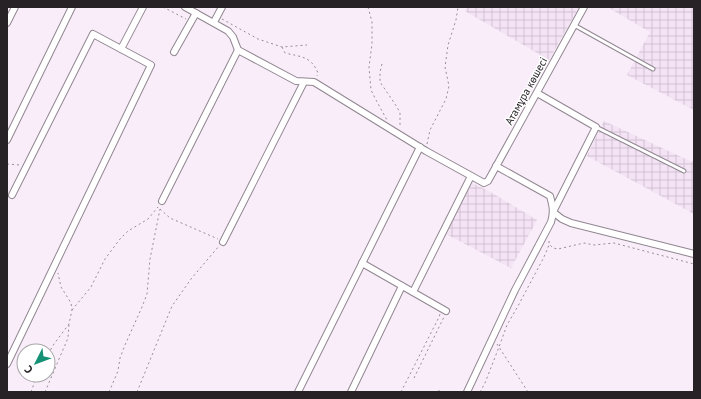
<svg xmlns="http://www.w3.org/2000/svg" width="701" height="399" font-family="'PT Sans',sans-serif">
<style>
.industrial{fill:url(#industrial-grid)}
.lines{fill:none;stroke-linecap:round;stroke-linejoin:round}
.lane-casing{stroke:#918791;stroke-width:5}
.street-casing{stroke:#918791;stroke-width:8}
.path{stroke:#968e96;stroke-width:1;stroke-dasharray:2 3;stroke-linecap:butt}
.lane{stroke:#fff;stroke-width:3}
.street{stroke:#fff;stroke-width:6}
.labels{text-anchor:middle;stroke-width:3;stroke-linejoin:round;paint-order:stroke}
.street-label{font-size:11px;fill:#262226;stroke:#fff}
</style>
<defs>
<pattern id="industrial-grid" width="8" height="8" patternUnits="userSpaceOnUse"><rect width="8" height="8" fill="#f4e3f5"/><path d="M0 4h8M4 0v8" fill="none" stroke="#d1c2d2"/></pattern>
</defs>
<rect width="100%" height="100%" fill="#f8edf8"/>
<g class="industrial">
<path d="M 467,7 L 579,7 L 549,60 L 465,11 Z"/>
<path d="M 607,7 L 694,7 L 694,110 L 627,75 L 650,32 Z"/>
<path d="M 604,121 L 692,162 L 694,159 L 694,214 L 587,156 Z"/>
<path d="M 472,183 L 487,190 L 537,220 L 511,268 L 446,234 Z"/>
</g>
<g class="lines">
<g class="lane-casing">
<g id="lane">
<path d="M 574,25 L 653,69"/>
<path d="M 596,127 L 684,171"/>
</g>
</g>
<g class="street-casing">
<g id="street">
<path d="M 185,7 L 228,31 L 233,37 L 238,50 L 296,81 L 314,82 L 426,151 L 484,183 L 488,181 L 584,7"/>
<path d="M 214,22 L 222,7"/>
<path d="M 7,23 L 15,7"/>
<path d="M 174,52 L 196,13"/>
<path d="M 537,93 L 596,127 L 553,212 L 562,219 L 571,223 L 694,254"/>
<path d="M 7,140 L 72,7"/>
<path d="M 12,195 L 93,34 L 121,49"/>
<path d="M 162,201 L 238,50"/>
<path d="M 223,242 L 304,82"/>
<path d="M 362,263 L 446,311"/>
<path d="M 413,292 L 471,176"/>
<path d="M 7,364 L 151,65 L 121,49 L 143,7"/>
<path d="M 298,392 L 420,147"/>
<path d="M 351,392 L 402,286"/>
<path d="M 467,392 L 515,290 L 551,222 C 554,212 553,207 550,196 L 496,166"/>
</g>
</g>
<g class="path">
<path d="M 163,7 L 186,19"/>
<path d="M 368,7 L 372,22 L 372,44 L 369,67 L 371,90 L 376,100 L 387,120"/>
<path d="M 222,19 L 258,39 L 282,47 L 307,45"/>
<path d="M 282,47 L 285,53 C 301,57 311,56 318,73 L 317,76"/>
<path d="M 382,64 L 380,72 L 380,82 L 397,107 L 400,113 L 400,127"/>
<path d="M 427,144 L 430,130 L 446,99 L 449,86 L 445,67 L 448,45 L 456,20 L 458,7"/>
<path d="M 7,164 L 20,165"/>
<path d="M 160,209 L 170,218 L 218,239"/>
<path d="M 549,241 L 549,244 L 553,248 L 558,249 L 584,243 L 594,245 L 614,243 L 694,264"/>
<path d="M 72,310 L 91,287 L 105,259 L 120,239 L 128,231 L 148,219 L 158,207"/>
<path d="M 497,344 L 528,392"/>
<path d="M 48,354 L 54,344 L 69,324 L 72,310 L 71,303 L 61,287 L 58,273"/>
<path d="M 18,357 L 24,361"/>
<path d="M 414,378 L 444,317"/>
<path d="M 31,392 L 37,375"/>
<path d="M 45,392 L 68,338 L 69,324"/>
<path d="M 109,392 L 118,371 L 120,358 L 125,345 L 142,307 L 147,294 L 150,259 L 160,209"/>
<path d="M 137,392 L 172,306 L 191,279 L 219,246"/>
<path d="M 401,392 L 439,317 L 440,314"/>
<path d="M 439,392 L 439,389"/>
<path d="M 480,392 L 485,383 L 499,347 L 507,325 L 518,306 L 544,257 L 549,245"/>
</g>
<use href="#lane" class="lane"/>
<use href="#street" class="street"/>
</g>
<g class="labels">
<g class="street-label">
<text transform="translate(526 91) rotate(-61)" y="4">Атамұра көшесі</text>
</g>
</g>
<rect width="701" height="399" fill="none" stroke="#262226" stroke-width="16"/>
<g transform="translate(36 363) rotate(228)"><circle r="19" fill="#ffffff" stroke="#a8a7a8"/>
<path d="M0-3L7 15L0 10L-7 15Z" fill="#159176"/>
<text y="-6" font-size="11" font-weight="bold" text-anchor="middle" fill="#262226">С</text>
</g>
</svg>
